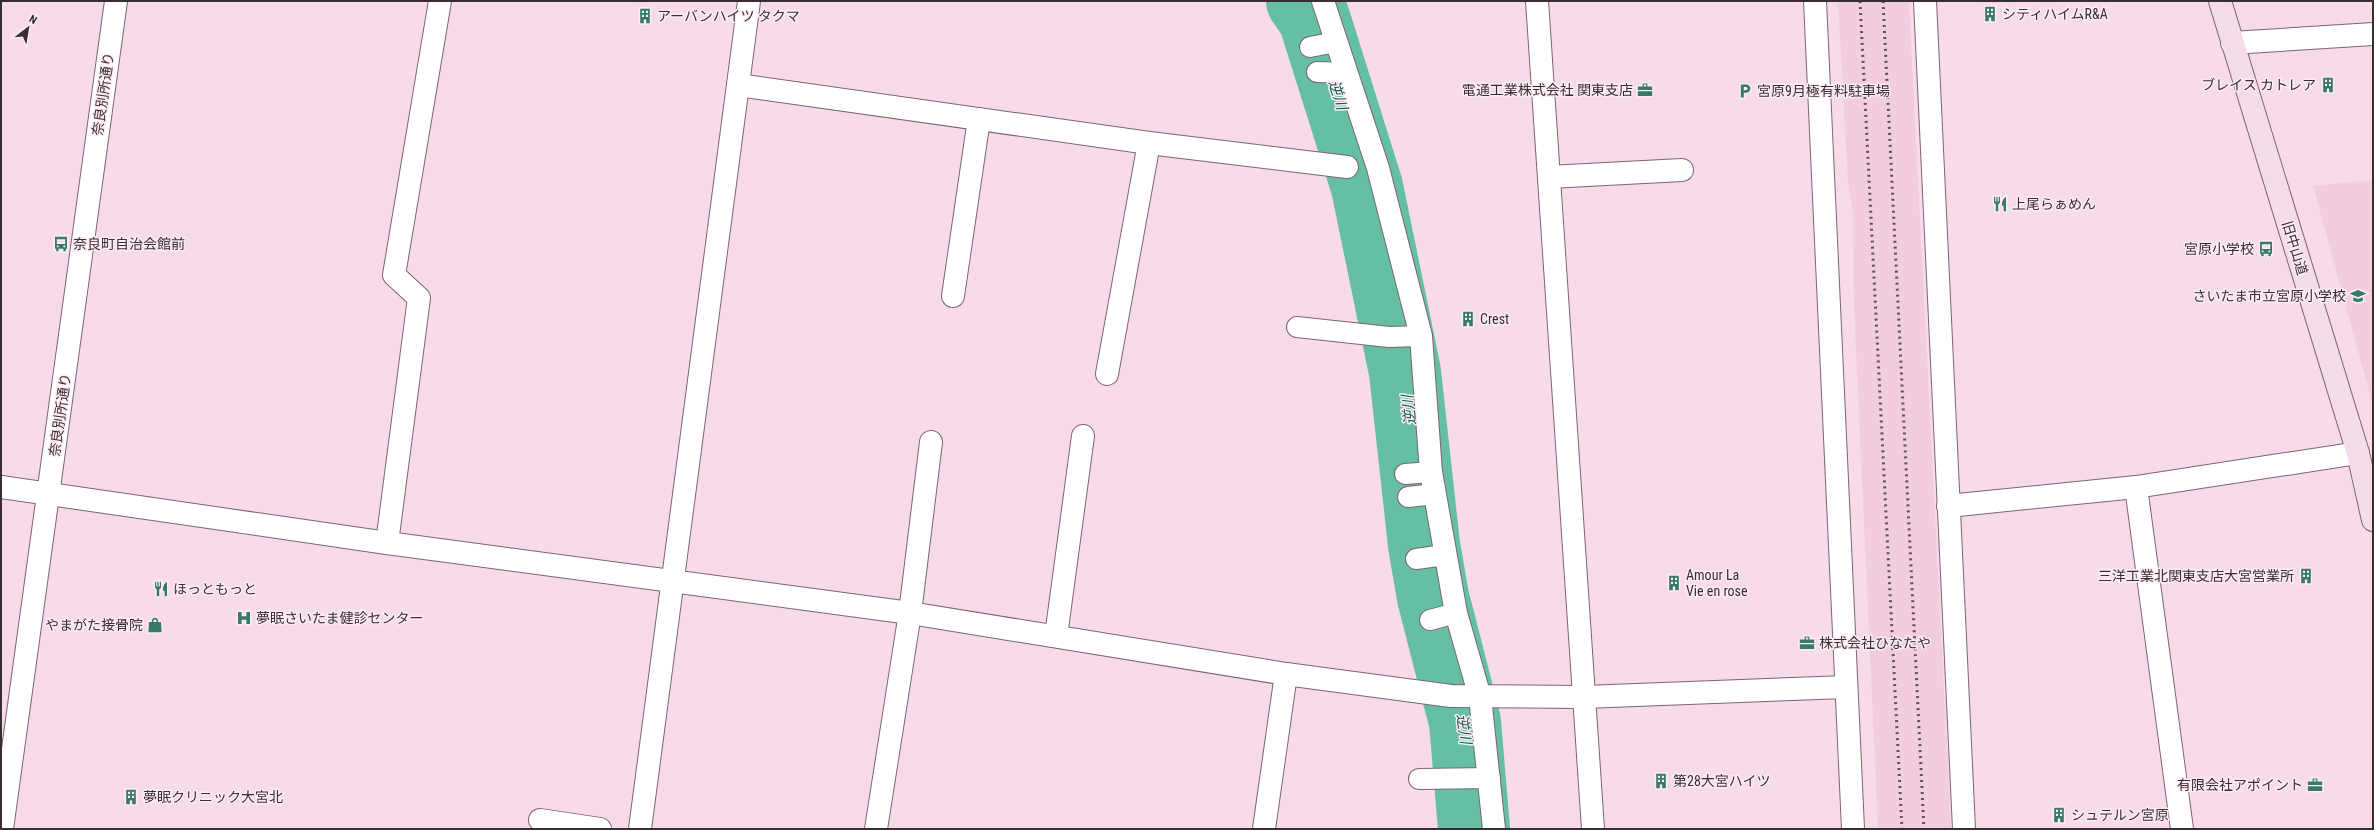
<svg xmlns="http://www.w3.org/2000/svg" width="2374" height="830" font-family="'Roboto Condensed','Noto Sans JP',sans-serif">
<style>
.built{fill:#f2cde0}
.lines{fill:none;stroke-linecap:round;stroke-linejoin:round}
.river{stroke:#64bfa4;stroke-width:72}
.service-casing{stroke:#7d6471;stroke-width:22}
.minor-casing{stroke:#7d6471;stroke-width:24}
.tertiary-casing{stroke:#7d6471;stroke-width:24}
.secondary-casing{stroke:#7d6471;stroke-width:24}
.service{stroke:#fff;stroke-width:20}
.minor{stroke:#fff;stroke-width:22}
.tertiary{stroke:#fff;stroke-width:22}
.secondary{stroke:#f6dceb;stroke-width:22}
.rail{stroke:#5f5158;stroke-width:3;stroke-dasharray:2 4;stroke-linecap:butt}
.labels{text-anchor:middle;stroke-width:3;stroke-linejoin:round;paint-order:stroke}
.poi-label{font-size:14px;fill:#382d32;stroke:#feecf5;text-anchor:start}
.street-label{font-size:14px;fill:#382d32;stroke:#feecf5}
.water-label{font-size:15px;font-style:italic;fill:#135d4c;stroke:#feecf5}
</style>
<rect width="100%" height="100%" fill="#f8dbea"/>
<g class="built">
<path d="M 1838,1 L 1909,1 L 1951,829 L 1878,829 L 1854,307 L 1853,214 L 1848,182 Z"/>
<path d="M 2373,180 L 2373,406 L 2313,186 Z"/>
</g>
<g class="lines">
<path class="river" d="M 1302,1 L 1314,18 L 1367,187 L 1405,372 L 1424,545 L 1433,597 L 1465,722 L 1474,829"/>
<g class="service-casing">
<g id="service">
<path d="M 1310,47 L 1336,42"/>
<path d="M 1317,72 L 1347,73"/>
<path d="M 1297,327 L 1389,337 L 1421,336"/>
<path d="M 1405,474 L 1431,472"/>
<path d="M 1408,497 L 1435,494"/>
<path d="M 1416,559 L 1445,555"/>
<path d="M 1430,620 L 1456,613"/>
<path d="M 1419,779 L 1490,778"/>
</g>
</g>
<g class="minor-casing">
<g id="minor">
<path d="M 1323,1 L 1378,168 L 1421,336 L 1431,472 L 1456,613 L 1480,697 L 1494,829"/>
<path d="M 1815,1 L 1853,829"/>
<path d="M 1925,1 L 1964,829"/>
<path d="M 2232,43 L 2373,34"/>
<path d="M 738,85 L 1149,143 L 1347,167"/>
<path d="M 1549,177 L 1682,170"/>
<path d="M 953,296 L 979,119"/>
<path d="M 1107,374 L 1149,143"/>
<path d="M 1,487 L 387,543 L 910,613 L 1286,674 L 1451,696 L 1584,697 L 1846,687"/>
<path d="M 2136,487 L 2182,829"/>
<path d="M 1948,506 L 2136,487 L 2358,453"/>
<path d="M 387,543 L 419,298 L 394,275 L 440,1"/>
<path d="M 1056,636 L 1083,436"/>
<path d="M 540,820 L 600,829"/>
<path d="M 640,829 L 749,1"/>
<path d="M 876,829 L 910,613 L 931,442"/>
<path d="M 1264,829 L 1286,674"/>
</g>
</g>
<g class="tertiary-casing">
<g id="tertiary">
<path d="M 1537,1 L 1593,829"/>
<path d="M 2,829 L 116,1"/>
</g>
</g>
<g class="secondary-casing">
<path id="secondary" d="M 2220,1 L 2358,453 L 2373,520"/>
</g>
<use href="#service" class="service"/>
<use href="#minor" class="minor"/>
<use href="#tertiary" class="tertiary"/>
<use href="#secondary" class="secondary"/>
<g class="rail">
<path d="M 1860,1 L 1902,829"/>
<path d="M 1883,1 L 1924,829"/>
</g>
</g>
<defs>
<g id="building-bare" transform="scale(1.2)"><path d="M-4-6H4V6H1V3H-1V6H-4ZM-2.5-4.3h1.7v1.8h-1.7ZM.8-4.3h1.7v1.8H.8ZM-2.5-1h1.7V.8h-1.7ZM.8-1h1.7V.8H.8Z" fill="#397967" stroke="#feecf5" stroke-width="2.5" paint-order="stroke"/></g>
<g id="office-bare" transform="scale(1.2)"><path d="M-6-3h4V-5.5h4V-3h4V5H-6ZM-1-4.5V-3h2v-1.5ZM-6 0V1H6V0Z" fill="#397967" stroke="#feecf5" stroke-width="2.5" paint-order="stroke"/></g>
<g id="parking-bare" transform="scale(1.2)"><path d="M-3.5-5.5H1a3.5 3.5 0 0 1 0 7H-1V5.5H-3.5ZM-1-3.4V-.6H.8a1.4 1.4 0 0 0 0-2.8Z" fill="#397967" stroke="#feecf5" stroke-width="2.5" paint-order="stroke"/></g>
<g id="restaurant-bare" transform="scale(1.2)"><path d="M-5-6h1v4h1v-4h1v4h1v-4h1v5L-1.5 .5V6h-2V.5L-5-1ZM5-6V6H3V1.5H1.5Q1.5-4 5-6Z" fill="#397967" stroke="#feecf5" stroke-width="2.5" paint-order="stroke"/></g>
<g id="bus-bare" transform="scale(1.2)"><path d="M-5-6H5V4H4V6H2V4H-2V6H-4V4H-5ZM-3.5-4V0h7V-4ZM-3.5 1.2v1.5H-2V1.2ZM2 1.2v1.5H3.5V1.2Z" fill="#397967" stroke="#feecf5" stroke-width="2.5" paint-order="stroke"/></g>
<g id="school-bare" transform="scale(1.2)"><path d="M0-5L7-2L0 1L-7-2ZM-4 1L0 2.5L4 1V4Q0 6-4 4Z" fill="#397967" stroke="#feecf5" stroke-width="2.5" paint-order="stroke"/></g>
<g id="hospital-bare" transform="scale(1.2)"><path d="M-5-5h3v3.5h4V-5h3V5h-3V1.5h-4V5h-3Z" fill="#397967" stroke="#feecf5" stroke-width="2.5" paint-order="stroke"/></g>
<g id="shop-bare" transform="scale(1.2)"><path d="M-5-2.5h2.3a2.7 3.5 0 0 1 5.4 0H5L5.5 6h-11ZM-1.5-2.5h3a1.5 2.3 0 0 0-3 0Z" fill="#397967" stroke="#feecf5" stroke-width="2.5" paint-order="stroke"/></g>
</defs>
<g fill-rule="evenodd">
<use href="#building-bare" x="1990" y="14"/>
<use href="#building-bare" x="645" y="16"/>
<use href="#building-bare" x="2328" y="85"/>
<use href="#office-bare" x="1645" y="90"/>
<use href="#parking-bare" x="1745" y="91"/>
<use href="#restaurant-bare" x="2000" y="204"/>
<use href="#bus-bare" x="61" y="244"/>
<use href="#bus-bare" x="2266" y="249"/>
<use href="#school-bare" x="2358" y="296"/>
<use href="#building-bare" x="1468" y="319"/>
<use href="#building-bare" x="2306" y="576"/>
<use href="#building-bare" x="1674" y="583"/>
<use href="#restaurant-bare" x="161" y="589"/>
<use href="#hospital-bare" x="244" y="618"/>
<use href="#shop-bare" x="155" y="625"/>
<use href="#office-bare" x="1807" y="643"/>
<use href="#building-bare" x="1661" y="781"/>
<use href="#office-bare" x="2315" y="785"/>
<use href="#building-bare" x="131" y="797"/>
<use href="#building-bare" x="2059" y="815"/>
</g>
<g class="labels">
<g class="poi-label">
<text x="2002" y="19">シティハイムR&amp;A</text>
<text x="657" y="21">アーバンハイツ タクマ</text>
<text x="2316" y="90" text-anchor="end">ブレイス カトレア</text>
<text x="1633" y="95" text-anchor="end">電通工業株式会社 関東支店</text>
<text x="1757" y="96">宮原9月極有料駐車場</text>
<text x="2012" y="209">上尾らぁめん</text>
<text x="73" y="249">奈良町自治会館前</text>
<text x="2254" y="254" text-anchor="end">宮原小学校</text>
<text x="2346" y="301" text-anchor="end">さいたま市立宮原小学校</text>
<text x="1480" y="324">Crest</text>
<text x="1686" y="580">Amour La<tspan x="1686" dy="16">Vie en rose</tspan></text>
<text x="2294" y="581" text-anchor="end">三洋工業北関東支店大宮営業所</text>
<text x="173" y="594">ほっともっと</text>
<text x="256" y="623">夢眠さいたま健診センター</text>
<text x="143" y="630" text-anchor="end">やまがた接骨院</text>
<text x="1819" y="648">株式会社ひなたや</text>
<text x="1673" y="786">第28大宮ハイツ</text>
<text x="2303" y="790" text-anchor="end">有限会社アポイント</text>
<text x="143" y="802">夢眠クリニック大宮北</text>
<text x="2071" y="820">シュテルン宮原</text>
</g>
<g class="street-label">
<text transform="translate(103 94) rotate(-82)" y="5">奈良別所通り</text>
<text transform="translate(2295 248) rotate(73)" y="5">旧中山道</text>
<text transform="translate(60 415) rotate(-82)" y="5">奈良別所通り</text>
</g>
<g class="water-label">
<text transform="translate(1338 95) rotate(73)" y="5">逆川</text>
<text transform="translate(1409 410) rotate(-96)" y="5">逆川</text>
<text transform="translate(1464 729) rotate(82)" y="5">逆川</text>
</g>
</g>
<rect width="2374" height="830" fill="none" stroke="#382d32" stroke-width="4"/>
<g transform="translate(28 28) rotate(31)" stroke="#feecf5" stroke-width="3" paint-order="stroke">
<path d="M0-3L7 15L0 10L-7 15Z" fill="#382d32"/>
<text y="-6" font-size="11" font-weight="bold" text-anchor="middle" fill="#382d32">N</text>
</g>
</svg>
